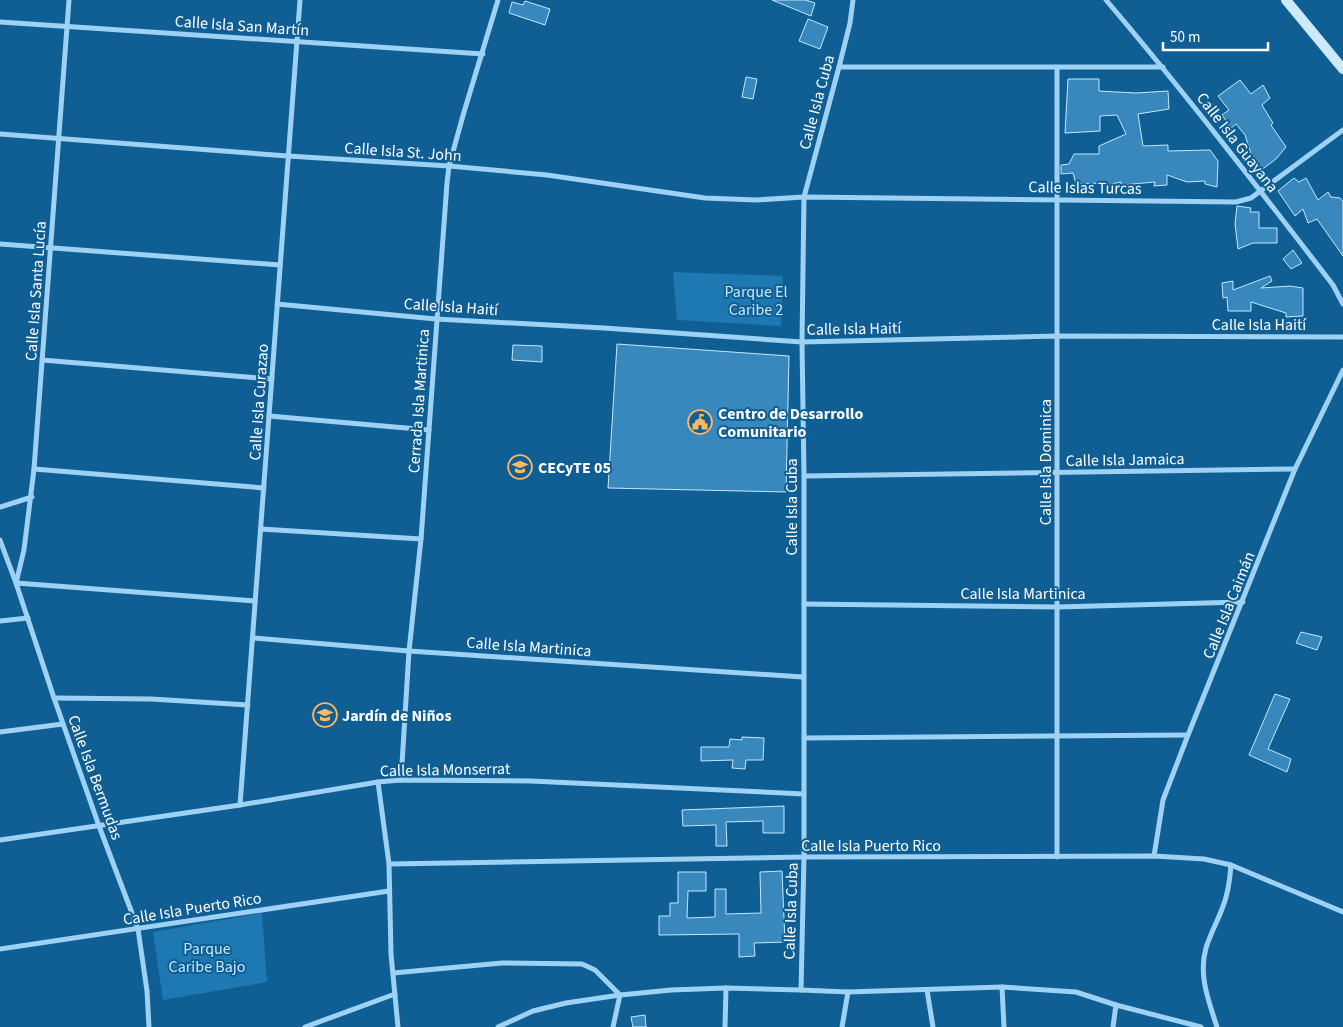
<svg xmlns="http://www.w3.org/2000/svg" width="1343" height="1027" font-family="'Source Sans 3',sans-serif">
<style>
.green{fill:#1e78b2}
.building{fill:#3888bd;stroke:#c5e8fe}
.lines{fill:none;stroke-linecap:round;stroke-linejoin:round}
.street{stroke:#9dd2f4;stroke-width:5}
.secondary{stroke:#cce9fd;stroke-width:10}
.labels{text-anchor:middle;stroke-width:4;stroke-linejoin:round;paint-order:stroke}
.street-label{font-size:16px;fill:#fff;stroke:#0f5e94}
.park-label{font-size:16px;fill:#c5e8fe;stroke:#0f5e94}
.poi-label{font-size:16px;font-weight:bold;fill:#fff;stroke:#0f5e94;text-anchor:start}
</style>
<rect width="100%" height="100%" fill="#0f5e94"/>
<g class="green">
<path d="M 673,272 L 783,276 L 781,326 L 677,320 Z"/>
<path d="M 262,913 L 267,982 L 163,1000 L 153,932 Z"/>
</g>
<g class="building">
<path d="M 772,0 L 806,0 L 815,3 L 811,16 Z"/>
<path d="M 525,1 L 550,9 L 545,25 L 509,13 L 512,2 L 523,5 Z"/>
<path d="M 808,19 L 828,27 L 820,49 L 799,41 Z"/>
<path d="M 746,77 L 757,79 L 753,99 L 742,97 Z"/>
<path d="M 1068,79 L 1099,79 L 1099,91 L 1136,93 L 1168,91 L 1169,109 L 1138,114 L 1143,146 L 1168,145 L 1168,151 L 1210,150 L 1218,161 L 1217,187 L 1205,184 L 1205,181 L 1187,182 L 1167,175 L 1167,185 L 1154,186 L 1155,182 L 1121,185 L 1121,182 L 1103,186 L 1103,183 L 1076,184 L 1073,173 L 1061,174 L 1061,165 L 1069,164 L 1074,154 L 1099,154 L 1099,146 L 1126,134 L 1117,115 L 1100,116 L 1100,131 L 1065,133 Z"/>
<path d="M 1240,80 L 1251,94 L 1263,85 L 1270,98 L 1262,105 L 1273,123 L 1271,125 L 1286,147 L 1276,159 L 1260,171 L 1252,157 L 1245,135 L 1236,124 L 1231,128 L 1222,115 L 1229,110 L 1218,96 Z"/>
<path d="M 1294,178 L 1299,182 L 1306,178 L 1318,200 L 1328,192 L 1331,197 L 1340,198 L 1343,201 L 1343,256 L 1317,219 L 1308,223 L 1303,209 L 1295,216 L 1278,191 Z"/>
<path d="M 1237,206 L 1251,208 L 1250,212 L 1259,212 L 1259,228 L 1277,228 L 1277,243 L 1253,243 L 1238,249 L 1235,224 Z"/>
<path d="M 1293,250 L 1302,263 L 1291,269 L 1283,259 Z"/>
<path d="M 1270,276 L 1272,281 L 1261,288 L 1290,286 L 1303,288 L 1303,316 L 1286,317 L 1286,313 L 1251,302 L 1251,311 L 1228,311 L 1227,297 L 1223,298 L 1222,283 L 1233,281 L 1233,290 Z"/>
<path d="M 617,344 L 789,356 L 786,492 L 608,488 Z"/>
<path d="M 513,345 L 542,346 L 542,362 L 512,360 Z"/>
<path d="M 1301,632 L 1322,637 L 1317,650 L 1296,643 Z"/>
<path d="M 1275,694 L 1290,699 L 1268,749 L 1291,759 L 1287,772 L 1249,755 Z"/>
<path d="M 742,737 L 764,738 L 763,760 L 746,760 L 745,769 L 732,768 L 733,760 L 701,761 L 701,747 L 729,747 L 730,739 L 742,740 Z"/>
<path d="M 784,806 L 784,833 L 763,833 L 763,821 L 726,822 L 727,846 L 716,846 L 716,825 L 683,826 L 682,810 Z"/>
<path d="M 782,871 L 785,942 L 754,943 L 755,956 L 739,957 L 739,934 L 659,935 L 659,916 L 670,916 L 670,903 L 678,903 L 678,872 L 706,872 L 706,891 L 688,891 L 687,918 L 715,917 L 715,889 L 726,889 L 726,914 L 761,913 L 760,872 Z"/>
<path d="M 645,1015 L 646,1027 L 633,1027 L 631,1017 Z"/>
</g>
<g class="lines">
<g class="street">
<path d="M 69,0 L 34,469 L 24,550 L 16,583 L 255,601"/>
<path d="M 1106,0 C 1185,93 1259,189 1333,285 L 1343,304"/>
<path d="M 0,22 L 483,54"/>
<path d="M 839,67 L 1163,67"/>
<path d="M 1057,68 L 1057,857"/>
<path d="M 0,134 L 288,156 L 449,166 L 547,175 L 705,198 L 756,200 L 804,197 L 1236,202 L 1251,198 L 1343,130"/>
<path d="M 0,244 L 280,265"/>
<path d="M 277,304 L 436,319 L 604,328 L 802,342 L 1057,336 L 1343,337"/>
<path d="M 42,360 L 272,379"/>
<path d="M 269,416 L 429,430"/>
<path d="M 34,469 L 264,488"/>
<path d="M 804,476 L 1295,469"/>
<path d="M 0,507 L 32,497"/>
<path d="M 261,529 L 421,539"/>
<path d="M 0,540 L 16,583 L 54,698 L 99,826 L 138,929 L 147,991 L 149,1027"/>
<path d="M 804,604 L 1057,607 L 1243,602"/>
<path d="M 0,621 L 28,618"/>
<path d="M 253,638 L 409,651 L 803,677"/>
<path d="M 54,698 L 151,699 L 248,705"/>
<path d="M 0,732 L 63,724"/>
<path d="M 804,738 L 1188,735"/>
<path d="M 401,780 L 409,651 L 421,539 L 447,183 L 449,166 L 464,112 L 498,0"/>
<path d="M 378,782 L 389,864 L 391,954 L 398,1027"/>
<path d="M 240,805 L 300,0"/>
<path d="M 0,840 L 240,805 L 378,782 L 401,780 L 531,781 L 804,794"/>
<path d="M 1154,856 L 1163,800 L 1188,735 L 1295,469 L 1343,370"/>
<path d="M 389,864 L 804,857 L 1154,856 L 1204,859 L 1231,865 L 1343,912"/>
<path d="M 0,949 L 389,891"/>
<path d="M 393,973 L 502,963 L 582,964 L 595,970 L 620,995"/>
<path d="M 1002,987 L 1004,1027"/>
<path d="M 801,990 L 804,857 L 804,476 L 802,342 L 804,197 L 839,67 L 850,23 L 853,0"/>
<path d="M 927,990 L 933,1027"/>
<path d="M 305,1027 L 395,994"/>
<path d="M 498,1027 L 533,1011 L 566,1003 L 620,995 L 671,990 L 726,988 L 801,990 L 848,992 L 1002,987 L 1076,992 L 1116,1005 L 1201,1027"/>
<path d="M 613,1027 L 620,995"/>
<path d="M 725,1027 L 726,988"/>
<path d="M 842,1027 L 848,992"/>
<path d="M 1113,1027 L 1116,1005"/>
<path d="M 1217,1027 C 1209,1002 1198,975 1206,948 C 1210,935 1217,922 1222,909 C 1228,895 1230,880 1231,865"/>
</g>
<path class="secondary" d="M 1286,0 L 1343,69"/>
</g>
<defs>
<g id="civic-ring" transform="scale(1.25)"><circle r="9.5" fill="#0f5e94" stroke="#ffb860" stroke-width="1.5"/><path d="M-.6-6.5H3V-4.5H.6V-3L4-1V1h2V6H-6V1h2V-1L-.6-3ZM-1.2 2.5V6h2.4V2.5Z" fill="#ffb860"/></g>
<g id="school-ring" transform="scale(1.25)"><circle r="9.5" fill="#0f5e94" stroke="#ffb860" stroke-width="1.5"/><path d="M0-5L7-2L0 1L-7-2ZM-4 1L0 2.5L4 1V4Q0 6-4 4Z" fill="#ffb860"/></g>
</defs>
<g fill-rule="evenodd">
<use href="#civic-ring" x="700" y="422"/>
<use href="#school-ring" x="520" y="467"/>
<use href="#school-ring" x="325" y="715"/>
</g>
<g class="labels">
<g class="street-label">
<text transform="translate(242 25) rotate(4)" y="6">Calle Isla San Martín</text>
<text transform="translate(816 102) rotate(-75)" y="6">Calle Isla Cuba</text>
<text transform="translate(1238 142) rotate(52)" y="6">Calle Isla Guayana</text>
<text transform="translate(403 151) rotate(4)" y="6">Calle Isla St. John</text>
<text transform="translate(1085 187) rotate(1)" y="6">Calle Islas Turcas</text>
<text transform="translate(35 291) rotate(-86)" y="6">Calle Isla Santa Lucía</text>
<text transform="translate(451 306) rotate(4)" y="6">Calle Isla Haití</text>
<text x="1259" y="330">Calle Isla Haití</text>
<text transform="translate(854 328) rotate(-1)" y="6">Calle Isla Haití</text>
<text transform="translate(418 401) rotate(-86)" y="6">Cerrada Isla Martinica</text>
<text transform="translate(258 402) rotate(-86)" y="6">Calle Isla Curazao</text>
<text transform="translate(1125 459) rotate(-1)" y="6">Calle Isla Jamaica</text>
<text transform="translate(1045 462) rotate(-90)" y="6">Calle Isla Dominica</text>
<text transform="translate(791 507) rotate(-90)" y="6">Calle Isla Cuba</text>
<text x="1023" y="599">Calle Isla Martinica</text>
<text transform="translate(1228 605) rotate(-68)" y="6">Calle Isla Caimán</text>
<text transform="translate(529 646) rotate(4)" y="6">Calle Isla Martinica</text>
<text transform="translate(445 769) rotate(-1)" y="6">Calle Isla Monserrat</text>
<text transform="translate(96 777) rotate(70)" y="6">Calle Isla Bermudas</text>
<text x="871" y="851">Calle Isla Puerto Rico</text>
<text transform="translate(192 908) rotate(-9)" y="6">Calle Isla Puerto Rico</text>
<text transform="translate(790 911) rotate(-88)" y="6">Calle Isla Cuba</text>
</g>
<g class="park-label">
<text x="756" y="297">Parque El<tspan x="756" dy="18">Caribe 2</tspan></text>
<text x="207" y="954">Parque<tspan x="207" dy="18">Caribe Bajo</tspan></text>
</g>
<g class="poi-label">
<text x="718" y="419">Centro de Desarrollo<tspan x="718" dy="18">Comunitario</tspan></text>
<text x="538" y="473">CECyTE 05</text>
<text x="342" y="721">Jardín de Niños</text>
</g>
</g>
<path d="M1163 42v8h105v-8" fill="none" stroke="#ffffff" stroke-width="2.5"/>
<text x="1170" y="42" font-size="15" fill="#ffffff" stroke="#0f5e94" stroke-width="4" paint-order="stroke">50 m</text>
</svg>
